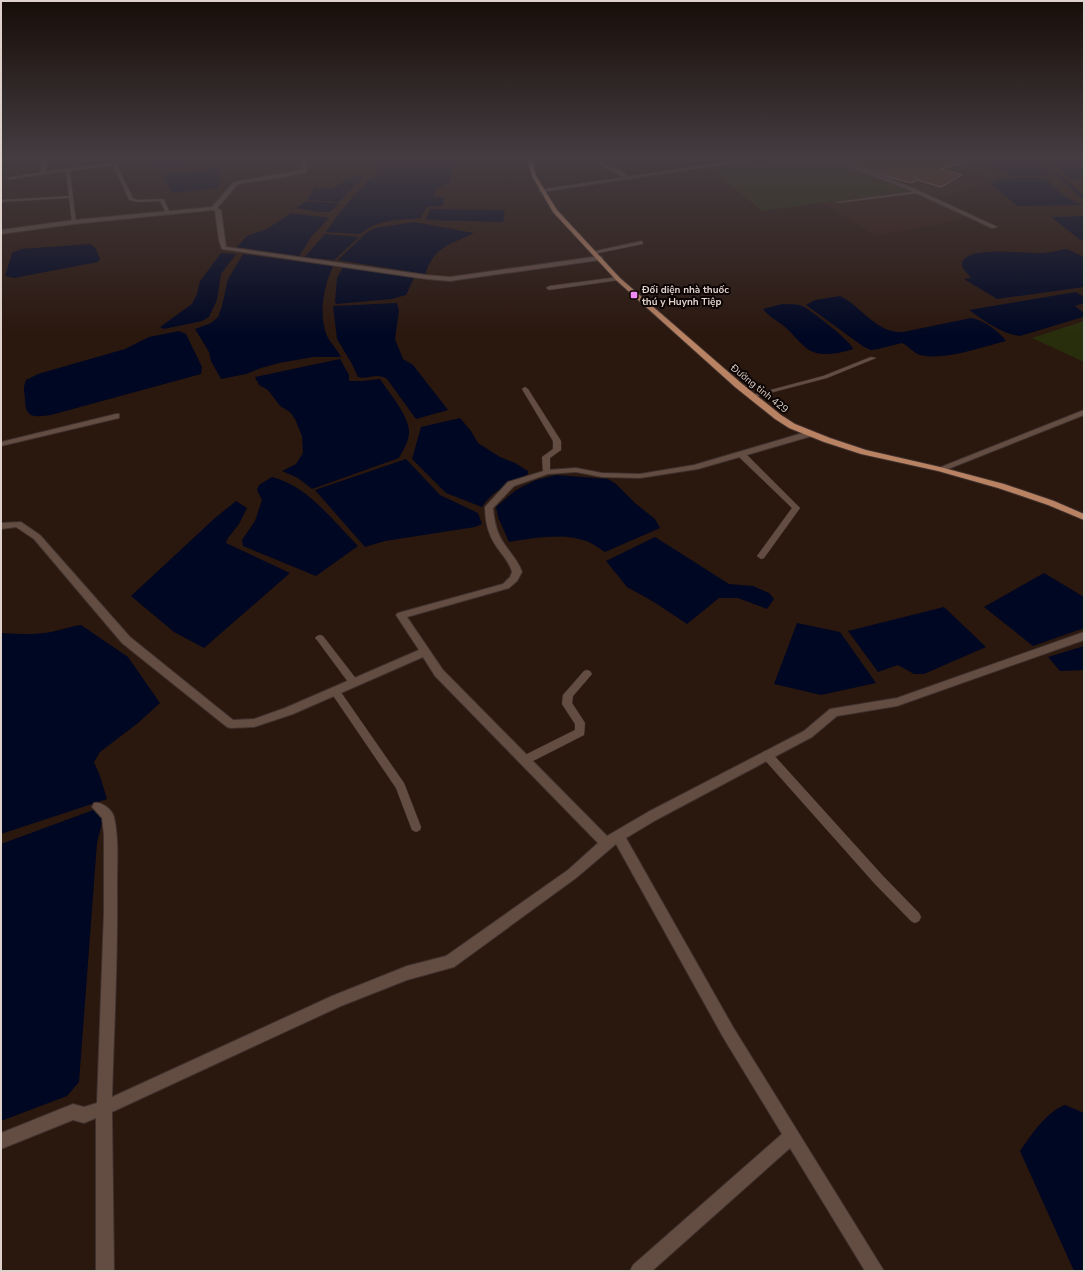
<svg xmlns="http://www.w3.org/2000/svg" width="1085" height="1272" font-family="'Nunito Sans',sans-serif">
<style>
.built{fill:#351c11}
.green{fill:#282e0c}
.water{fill:#000722}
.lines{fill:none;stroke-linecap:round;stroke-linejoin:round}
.stream{stroke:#000722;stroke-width:3}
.building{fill:#64331b;stroke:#977f74}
.service-casing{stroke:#3e302d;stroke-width:1}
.minor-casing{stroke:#3e302d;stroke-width:2}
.tertiary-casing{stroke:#3e302d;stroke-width:2}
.primary-casing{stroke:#3e302d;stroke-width:2}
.service{fill:#634d43;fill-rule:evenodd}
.minor{fill:#634d43;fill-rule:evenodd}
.tertiary{fill:#634d43;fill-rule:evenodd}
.primary{fill:#b98262;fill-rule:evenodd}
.poi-dot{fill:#f08bf5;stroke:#0c0503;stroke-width:1.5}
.labels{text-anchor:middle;stroke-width:4;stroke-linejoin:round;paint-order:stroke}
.far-poi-label{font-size:10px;font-weight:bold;fill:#dfd1cb;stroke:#0c0503;text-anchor:start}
.far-street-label{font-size:10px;fill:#dfd1cb;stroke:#0c0503}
</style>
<rect width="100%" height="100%" fill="#2a170e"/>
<g class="built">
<path d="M 830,158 L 954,158 L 1003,176 L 943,199 Z"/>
<path d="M 912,191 L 969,218 L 876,236 L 823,203 Z"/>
</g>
<g class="green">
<path d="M 794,158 L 819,158 L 912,191 L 762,211 L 720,177 L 717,168 Z"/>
<path d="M 1084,321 L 1084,362 L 1032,338 Z"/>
</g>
<g class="water">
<path d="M 159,158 L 211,158 L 211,161 L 161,169 L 155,168 L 154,159 Z"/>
<path d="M 361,158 L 457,158 L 458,159 L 449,182 L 435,191 L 434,196 L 444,198 L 443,205 L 440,206 L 426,207 L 421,218 C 397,221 381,218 360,234 L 326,232 C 342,209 359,187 381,169 C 376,163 366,166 359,162 Z"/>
<path d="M 977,158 L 1033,158 L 1051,175 L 1012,176 Z"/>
<path d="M 1084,158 L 1084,163 L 1056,165 L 1049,159 Z"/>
<path d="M 1084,165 L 1084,179 L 1070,179 L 1056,167 Z"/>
<path d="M 222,168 L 218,188 L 172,193 L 162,175 Z"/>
<path d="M 351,177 L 364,177 L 339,202 L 307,200 L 315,188 L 332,189 Z"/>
<path d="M 1045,177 C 1059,192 1064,198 1084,205 L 1018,206 L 994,187 L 992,183 C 1006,175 1029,178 1045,177 Z"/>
<path d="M 307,201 L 339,203 L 330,212 L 319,212 L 296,208 Z"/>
<path d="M 430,209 L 505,210 L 503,222 L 426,220 Z"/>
<path d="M 291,213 L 329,218 L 312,236 L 299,256 L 237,247 L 247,236 L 267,229 Z"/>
<path d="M 1084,216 L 1084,241 L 1079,239 L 1051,217 Z"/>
<path d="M 414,222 L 474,233 C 449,246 436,244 425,274 L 338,260 L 366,233 L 375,228 Z"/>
<path d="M 325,234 L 359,237 L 334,260 L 305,257 Z"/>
<path d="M 91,244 L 96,249 L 100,259 L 98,262 L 14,278 L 5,276 L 12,253 L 21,249 Z"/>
<path d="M 1067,249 L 1084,257 L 1084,287 L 997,299 L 964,279 L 971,278 C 968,273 961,269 962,263 C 965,245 1028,254 1042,253 C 1050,253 1058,250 1067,249 Z"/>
<path d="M 221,253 L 236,254 L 221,274 L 217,300 L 209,317 L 202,321 L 188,324 L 164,329 L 160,327 L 192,304 L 197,294 L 200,281 Z"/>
<path d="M 243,254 L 333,266 C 324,287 318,313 327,336 C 331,344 337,349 341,357 L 313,357 L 279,363 L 261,368 L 246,374 L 221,379 L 211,361 L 209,352 L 195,329 L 211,323 L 218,317 L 222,306 L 228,279 Z"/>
<path d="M 343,267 L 414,278 L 406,295 L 392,299 L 336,304 L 335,301 L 337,278 Z"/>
<path d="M 1076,292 L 1084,297 L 1084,303 L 1075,306 L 1084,313 L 1083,317 L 1020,336 C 1002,334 983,320 969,310 Z"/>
<path d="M 840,296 C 863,307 875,333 903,332 L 971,318 C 982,319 1000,332 1006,341 C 983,347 943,361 920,355 C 914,353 908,346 902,343 L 878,349 L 871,350 L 864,347 L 806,305 L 815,300 Z"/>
<path d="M 397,303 L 399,311 L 395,339 L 403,359 L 413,365 L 448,410 L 416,419 L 387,379 C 377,372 368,380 358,377 L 352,364 L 337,339 L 333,306 Z"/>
<path d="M 782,304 C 790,305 797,303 804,307 C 812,311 852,342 853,349 C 838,354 817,358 805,347 C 798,341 792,333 785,327 C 778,321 769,317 763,309 Z"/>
<path d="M 179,331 L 186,334 L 202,367 L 201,374 L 51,415 C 35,417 25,419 25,399 C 25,389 22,392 26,380 L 38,374 L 125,349 L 149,337 Z"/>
<path d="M 340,359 L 349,375 L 349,381 L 362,381 L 380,379 C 389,393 411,418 409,434 C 408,443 403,450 399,458 L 312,489 L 298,478 L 282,471 L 296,464 L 303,453 L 302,436 L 295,419 L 290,412 L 280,406 L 268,390 L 259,385 L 255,377 Z"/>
<path d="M 460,418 L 471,431 L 478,443 L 500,457 L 515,463 L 528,471 L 528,474 C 509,488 497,485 482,507 L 446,493 L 412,459 L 421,427 Z"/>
<path d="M 406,459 L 440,495 L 478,513 L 482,524 L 475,527 L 385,541 L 365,547 L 315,490 Z"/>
<path d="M 556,475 L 608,479 L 616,484 L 635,503 L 655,519 L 660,528 L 605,552 C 600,549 595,545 589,542 C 564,532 535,538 509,542 L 498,517 L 496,507 L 516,490 L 536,480 Z"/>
<path d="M 272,477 C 308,486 333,521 358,546 L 316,576 L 243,546 L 242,540 L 255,521 L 262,500 L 257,490 L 259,485 Z"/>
<path d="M 236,501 L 247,508 L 239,524 L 228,538 L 226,543 L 290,573 L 204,648 L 174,632 L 131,596 L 215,518 Z"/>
<path d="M 655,537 L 729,584 L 753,586 L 769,593 L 774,599 L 767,609 L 738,598 L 719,598 L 687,624 L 654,602 L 627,587 L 606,561 Z"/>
<path d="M 1044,573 L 1084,597 L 1084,628 L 1033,646 L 984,607 Z"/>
<path d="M 944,607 L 986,647 L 924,674 L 914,674 L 898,665 L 878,672 L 848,631 Z"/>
<path d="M 797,623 L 840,632 L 876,683 L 821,695 L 774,684 Z"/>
<path d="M 81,625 L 128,657 L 160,703 L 138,723 L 100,752 L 94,762 L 100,776 L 107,799 L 1,834 L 1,633 C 18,634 34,635 51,632 C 61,630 71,626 81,625 Z"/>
<path d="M 1084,646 L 1084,670 L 1060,671 L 1048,657 Z"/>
<path d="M 96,809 L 103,819 L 97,843 L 79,1082 L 67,1096 L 1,1121 L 1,844 Z"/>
<path d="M 1065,1105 L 1084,1113 L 1084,1271 L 1074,1271 L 1020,1151 C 1031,1135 1046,1112 1065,1105 Z"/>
</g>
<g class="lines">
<path class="stream" d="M 1040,158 L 1084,198"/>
</g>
<path class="building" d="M 839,158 L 966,158 L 967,162 L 941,169 L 962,175 L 941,187 L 917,180 L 911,183 L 878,174 L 839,159 Z"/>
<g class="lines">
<g class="service-casing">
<g id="service">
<path d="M 114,163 L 116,164 L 133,198 L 137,200 L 164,199 L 170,213 L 166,213 L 160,201 L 137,202 L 129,200 L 113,165 L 70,171 L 76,223 L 72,222 L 69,198 L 1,202 L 1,200 L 69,196 L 66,171 L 8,180 L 6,178 L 42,172 Z"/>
<path d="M 917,191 L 919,193 L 838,203 L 836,202 Z"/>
<path d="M 641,241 L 643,242 L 643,244 L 594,254 L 591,252 Z"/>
<path d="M 618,277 L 621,279 L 620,280 L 549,290 L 546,288 L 549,286 Z"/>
<path d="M 871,357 L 876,358 L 827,378 L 751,398 L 748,396 L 823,376 Z"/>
<path d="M 525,387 L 528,389 L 561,441 L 561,450 L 550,458 L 550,474 L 544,474 L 543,472 L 542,457 L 553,449 L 553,441 L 522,389 Z"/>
<path d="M 738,452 L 744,452 L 800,508 L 764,558 L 761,559 L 757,556 L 792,508 L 738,456 Z"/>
<path d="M 320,635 L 323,636 L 357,680 L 359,683 L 357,686 L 351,686 L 317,640 L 315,638 L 317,636 Z"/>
<path d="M 587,670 L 590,671 L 592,674 L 573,696 L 572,703 L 585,723 L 584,735 L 529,763 L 525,764 L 521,763 L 520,760 L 521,757 L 575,730 L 575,724 L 562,704 L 563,695 L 584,671 Z"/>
<path d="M 335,687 L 338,688 L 404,783 L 421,827 L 420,830 L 416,832 L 412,830 L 396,788 L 332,694 L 330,691 L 332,688 Z"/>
<path d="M 767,751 L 771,752 L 883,876 L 919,913 L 921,917 L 919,921 L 915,923 L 911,921 L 875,884 L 763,758 L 762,755 L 763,752 Z"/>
</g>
</g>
<g class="minor-casing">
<g id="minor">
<path d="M 44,158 L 48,158 L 44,173 L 42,174 L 40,173 Z"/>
<path d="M 595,158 L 599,158 L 608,167 L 619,170 L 628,177 L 624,178 C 613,170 603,170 595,158 Z"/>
<path d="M 736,158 L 744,158 L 750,160 L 748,161 Z"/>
<path d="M 825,158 L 831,158 L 911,187 L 997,227 L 992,228 L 907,189 Z"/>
<path d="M 304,159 L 306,160 L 307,172 L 290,176 L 238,184 L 217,208 L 221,210 L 226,247 L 426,275 L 450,277 L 600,256 L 603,258 L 600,260 L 450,281 L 426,279 L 222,249 L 219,240 L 215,211 L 213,210 L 74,224 L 1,234 L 1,230 L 74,220 L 212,207 L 234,182 L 303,170 L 302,160 Z"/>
<path d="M 1084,410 L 1084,415 L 943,471 L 940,471 L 936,469 Z"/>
<path d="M 116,414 L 119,414 L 119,418 L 1,446 L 1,442 Z"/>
<path d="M 806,432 L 809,432 L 813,434 L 812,436 L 698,469 L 640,478 L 602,477 L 576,472 L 548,474 L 514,486 L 493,508 C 494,519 496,532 503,542 C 509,552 518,560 522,572 L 517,581 L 509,588 L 407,617 L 443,670 L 607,836 L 648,812 L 804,731 L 830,709 L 897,698 L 1084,632 L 1084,640 L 897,706 L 837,716 L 812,737 L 656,820 L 626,838 L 733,1027 L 884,1271 L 865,1271 L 790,1148 L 652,1271 L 630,1271 L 633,1265 L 782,1134 L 723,1037 L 616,844 L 576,878 L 454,967 L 407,980 L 341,1006 L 112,1112 L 114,1271 L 96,1271 L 96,1118 L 84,1123 L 73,1120 L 1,1149 L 1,1133 L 73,1104 L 84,1107 L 97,1103 L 104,912 L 104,835 L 102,818 L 92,807 L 94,803 C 101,801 112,809 114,817 C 119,839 117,864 117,887 C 118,957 114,1027 112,1097 L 332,996 L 407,966 L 446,956 L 568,870 L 598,843 L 435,676 L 423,657 L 293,714 L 254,727 L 231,728 L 227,727 L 122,643 L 34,539 L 16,527 L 1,529 L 1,523 L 21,522 L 40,535 L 130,637 L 233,720 L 254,719 L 285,708 L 419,650 L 396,615 L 398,613 L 503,584 L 510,577 L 512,572 C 509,561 502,555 496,546 C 488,534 485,521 485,507 L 508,482 L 547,470 L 576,468 L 602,473 L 640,474 L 694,465 Z"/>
</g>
</g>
<g class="tertiary-casing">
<path id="tertiary" d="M 756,158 L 766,158 L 541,192 L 538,190 Z"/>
</g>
<g class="primary-casing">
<path id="primary" d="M 527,158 L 531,158 L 536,176 L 557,210 L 620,278 L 741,383 L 781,415 L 795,424 L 830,438 L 866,450 L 940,467 L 1004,484 L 1054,501 L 1084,514 L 1084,520 L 1048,505 L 998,488 L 938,471 L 861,454 L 824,442 L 789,428 L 775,419 L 735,387 L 616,280 L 553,212 L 532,176 Z"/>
</g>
<use href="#service" class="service"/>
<use href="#minor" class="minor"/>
<use href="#tertiary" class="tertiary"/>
<use href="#primary" class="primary"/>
</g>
<linearGradient id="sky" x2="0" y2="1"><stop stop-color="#170d08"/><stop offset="0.47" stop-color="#443c41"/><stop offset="1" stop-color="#443c41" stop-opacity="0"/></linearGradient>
<rect width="1085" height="336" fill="url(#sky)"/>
<rect class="poi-dot" x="630" y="291" width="8" height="8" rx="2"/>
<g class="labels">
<g class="far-poi-label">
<text x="642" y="293">Đối diện nhà thuốc<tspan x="642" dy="12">thú y Huynh Tiệp</tspan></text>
</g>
<g class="far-street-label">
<text transform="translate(760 388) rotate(39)" y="4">Đường tỉnh 429</text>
</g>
</g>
<rect width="1085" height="1272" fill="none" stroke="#dfd1cb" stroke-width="4"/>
</svg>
